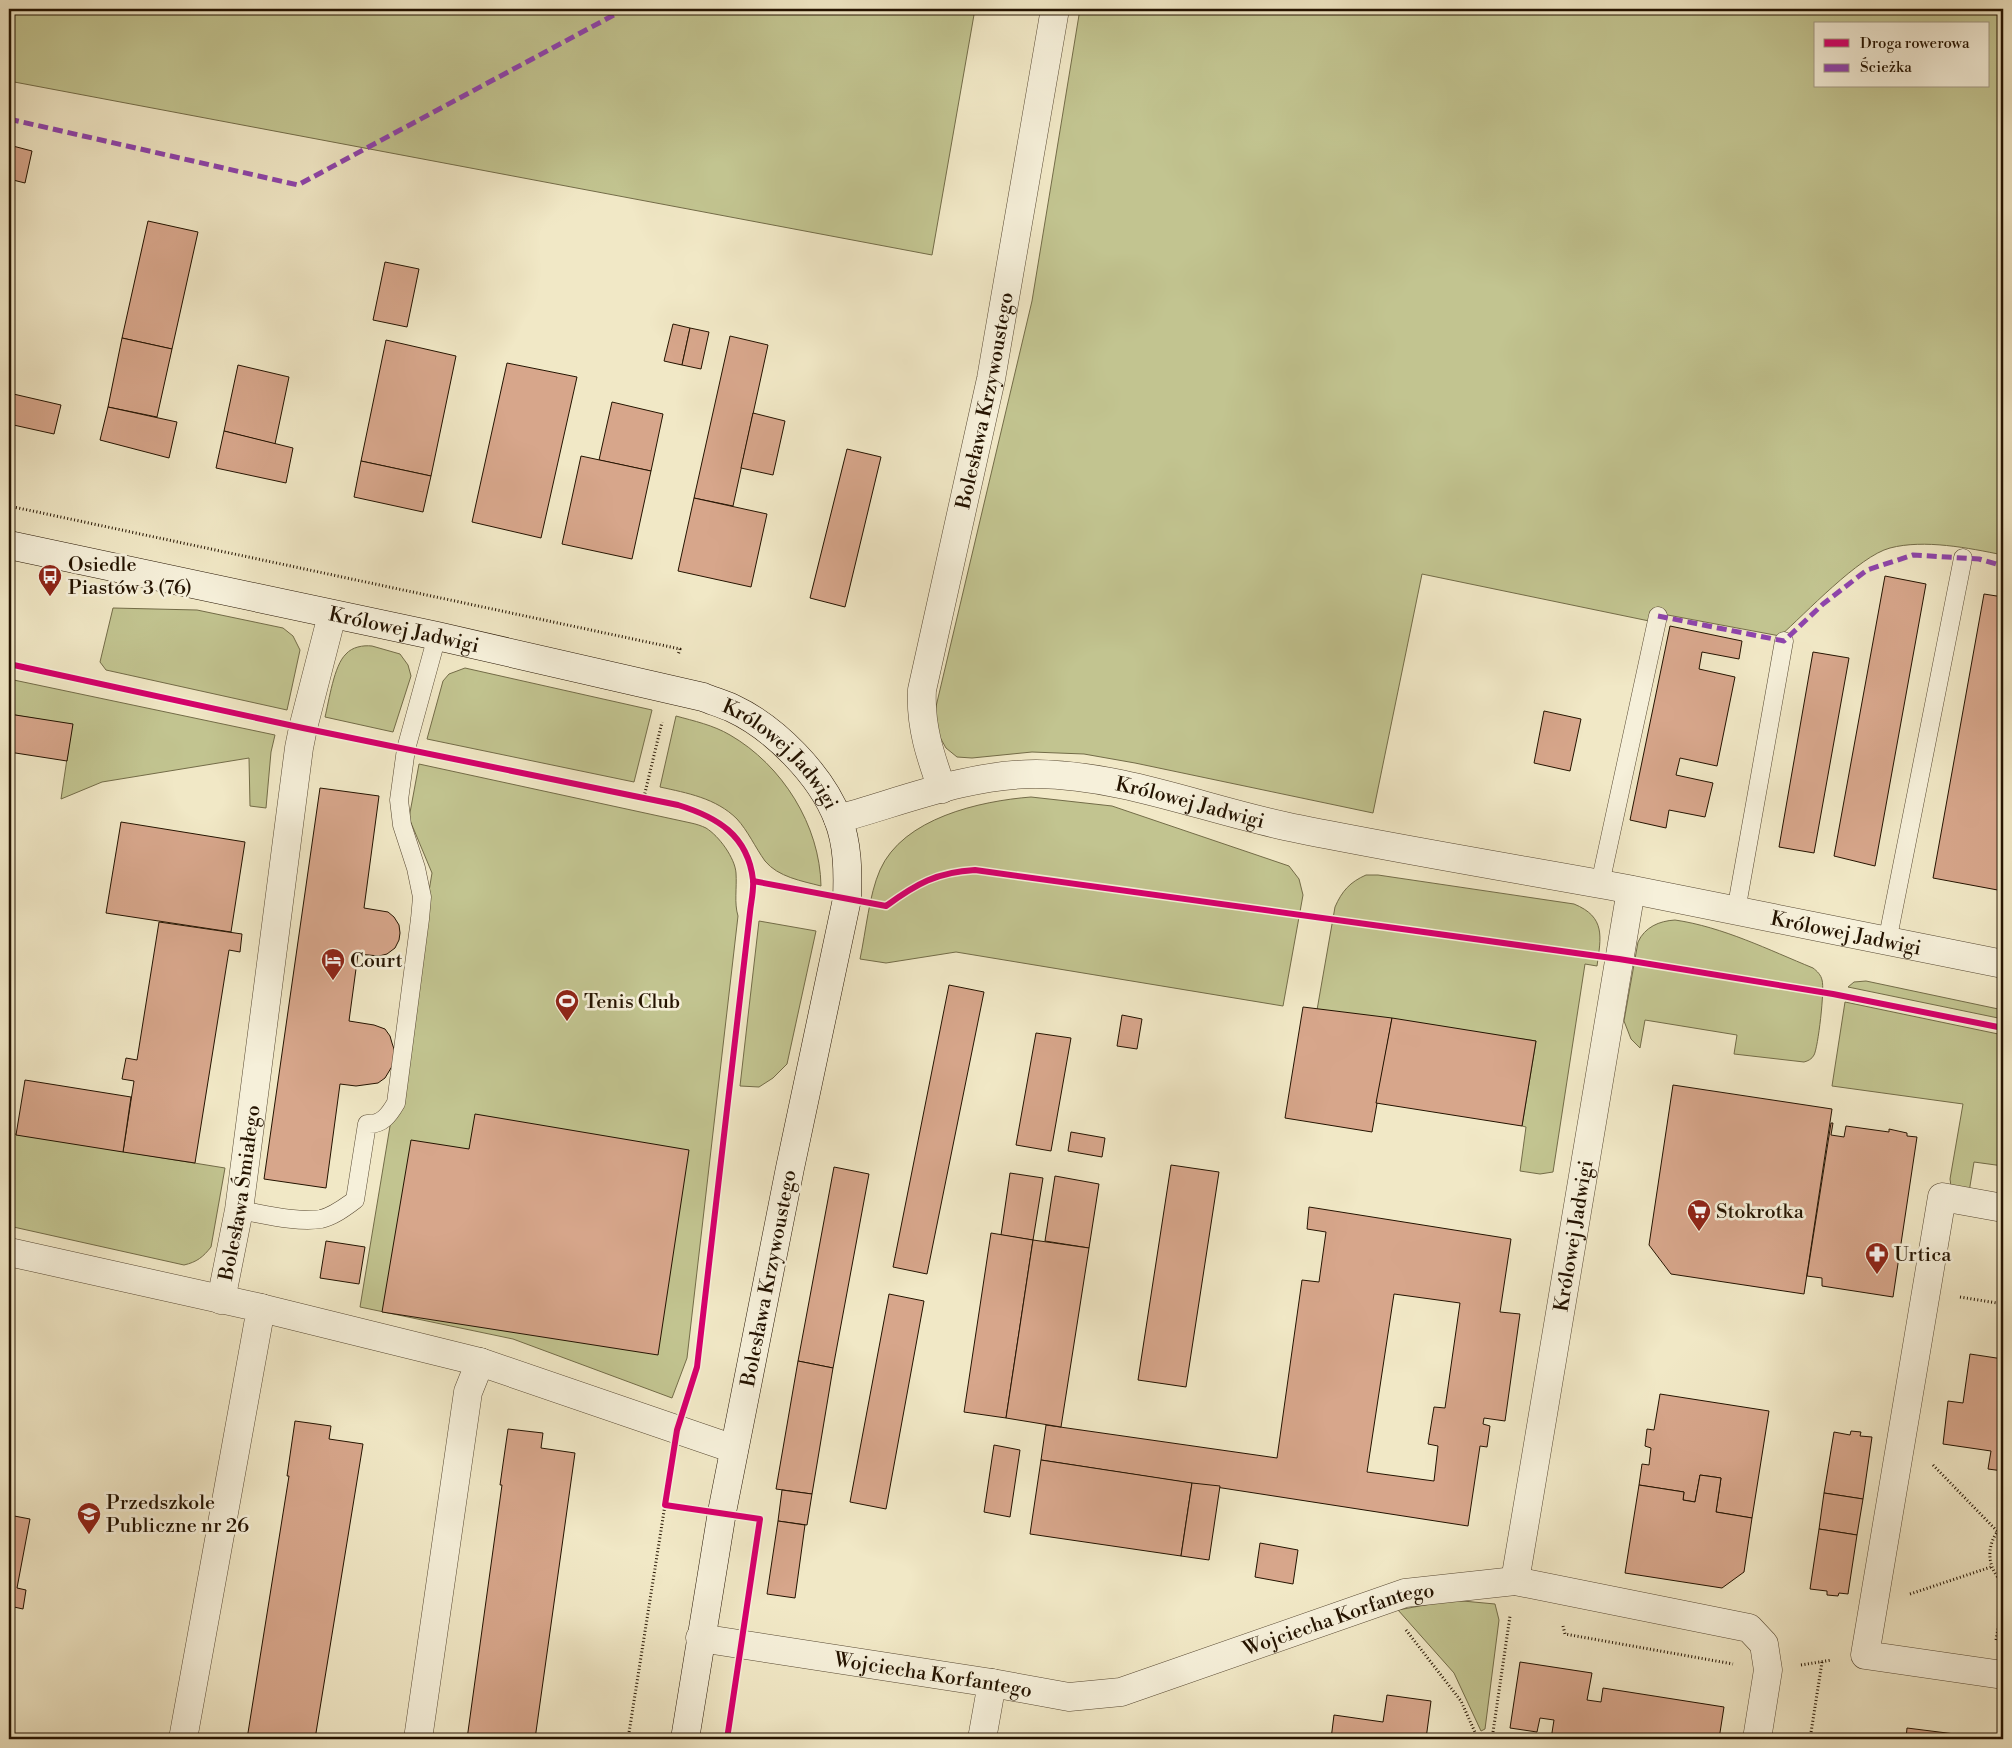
<svg xmlns="http://www.w3.org/2000/svg" width="2012" height="1748" font-family="'Libre Bodoni',serif">
<style>
.green{fill:#c2c490;stroke:#736c48;fill-rule:evenodd}
.building{fill:#d7a68b;stroke:#241300;fill-rule:evenodd}
.lines{fill:none;stroke-linecap:round;stroke-linejoin:round}
.lane-casing{stroke:#574832;stroke-width:19}
.street-casing{stroke:#574832;stroke-width:29}
.secondary-casing{stroke:#241300;stroke-width:29}
.path{stroke:#241300;stroke-width:3;stroke-dasharray:1 2.5;stroke-linecap:butt}
.lane{stroke:#f6f0da;stroke-width:18}
.street{stroke:#f6f0da;stroke-width:28}
.secondary{stroke:#f6f0da;stroke-width:28}
.quiet{stroke:#8e44ad;stroke-width:5;stroke-dasharray:10 5;stroke-linecap:butt}
.cycleway-casing{stroke:#f6f0da;stroke-width:9}
.cycleway{stroke:#d6006c;stroke-width:6}
.labels{text-anchor:middle;stroke-width:5;stroke-linejoin:round;paint-order:stroke}
.street-label{font-size:20px;fill:#241300;stroke:#f6f0da}
.poi-label{font-size:20px;fill:#241300;stroke:#f6f0da;text-anchor:start}
</style>
<rect width="100%" height="100%" fill="#f1e8c6"/>
<filter id="stains"><feTurbulence type="fractalNoise" baseFrequency=".004" numOctaves="4"/><feColorMatrix values="0 0 0 0 .2 0 0 0 0 .09 0 0 0 0 .02 0 0 0 .5 -.17"/></filter>
<radialGradient id="worn" r=".72"><stop offset=".6" stop-color="#630" stop-opacity="0"/><stop offset="1" stop-color="#630" stop-opacity=".3"/></radialGradient>
<g class="green">
<path d="M 9,9 L 975,9 L 932,255 L 9,81 Z"/>
<path d="M 1080,9 L 2003,9 L 2003,555 C 1969,548 1924,539 1890,548 C 1859,556 1805,614 1780,636 L 1657,613 L 1654,622 L 1422,574 L 1373,813 L 1135,763 L 1084,754 L 1032,752 L 972,758 L 957,757 L 946,748 L 937,732 L 934,715 L 1032,301 ZM 1816,24 L 1988,24 L 1988,86 L 1816,86 Z"/>
<path d="M 113,608 L 197,610 L 283,628 L 293,636 L 300,650 L 287,710 L 106,670 L 100,662 Z"/>
<path d="M 372,646 L 400,654 L 408,665 L 411,676 L 393,732 L 325,717 C 329,701 334,665 346,654 C 352,647 363,645 372,646 Z"/>
<path d="M 465,668 L 652,710 L 634,782 L 427,739 L 443,681 L 449,674 Z"/>
<path d="M 9,679 L 275,735 L 271,752 L 266,808 L 250,806 L 249,758 L 102,782 L 61,799 L 72,725 L 9,714 Z"/>
<path d="M 676,716 C 694,721 713,725 730,735 C 782,765 820,825 821,886 C 802,881 778,877 765,861 C 755,847 748,831 737,819 C 716,798 687,793 660,787 Z"/>
<path d="M 419,764 L 691,823 C 696,824 702,826 706,828 C 719,836 735,858 736,873 C 737,888 734,903 738,916 L 687,1358 L 672,1398 L 513,1339 L 360,1307 L 432,873 L 409,818 Z"/>
<path d="M 1031,797 L 1112,806 L 1289,866 L 1299,879 L 1303,895 L 1283,1006 L 956,952 L 886,963 L 860,959 C 866,931 869,895 880,870 C 903,818 980,801 1031,797 Z"/>
<path d="M 1366,875 L 1378,875 L 1574,904 C 1606,917 1601,937 1597,966 L 1585,964 L 1553,1172 L 1540,1174 L 1520,1171 L 1526,1127 L 1522,1126 L 1536,1041 L 1317,1010 L 1335,907 C 1342,891 1350,882 1366,875 Z"/>
<path d="M 1675,920 C 1723,927 1769,950 1813,968 C 1817,971 1821,975 1822,980 C 1825,989 1818,1048 1814,1055 C 1812,1059 1808,1061 1804,1062 L 1734,1054 L 1737,1035 L 1645,1020 L 1640,1048 L 1631,1039 L 1624,1021 L 1638,942 C 1645,927 1659,921 1675,920 Z"/>
<path d="M 759,921 L 816,931 L 787,1064 L 773,1078 L 759,1087 L 740,1086 Z"/>
<path d="M 1866,981 L 2003,1010 L 2003,1019 L 1848,987 L 1854,982 Z"/>
<path d="M 1845,1002 L 2003,1035 L 2003,1166 L 1974,1162 L 1969,1192 L 1951,1186 L 1950,1179 L 1963,1104 L 1832,1086 Z"/>
<path d="M 9,1133 L 225,1168 L 211,1247 C 203,1257 197,1262 184,1265 L 9,1226 Z"/>
<path d="M 1452,1600 L 1495,1604 L 1499,1620 L 1485,1729 L 1481,1731 L 1454,1673 L 1398,1610 Z"/>
</g>
<g class="building">
<path d="M 9,145 L 32,151 L 25,183 L 9,179 Z"/>
<path d="M 148,221 L 198,232 L 172,349 L 122,338 Z"/>
<path d="M 385,262 L 419,269 L 407,327 L 373,320 Z"/>
<path d="M 673,324 L 690,328 L 682,365 L 664,361 Z"/>
<path d="M 690,328 L 709,332 L 701,369 L 682,365 Z"/>
<path d="M 730,336 L 768,345 L 733,506 L 694,498 Z"/>
<path d="M 122,338 L 172,349 L 157,417 L 108,407 Z"/>
<path d="M 386,340 L 456,356 L 431,476 L 361,461 Z"/>
<path d="M 507,363 L 577,377 L 541,538 L 472,522 Z"/>
<path d="M 238,365 L 289,377 L 275,444 L 224,431 Z"/>
<path d="M 9,393 L 61,405 L 54,434 L 9,424 Z"/>
<path d="M 612,402 L 663,414 L 651,471 L 599,460 Z"/>
<path d="M 108,407 L 177,422 L 169,458 L 100,440 Z"/>
<path d="M 753,413 L 785,421 L 773,475 L 741,468 Z"/>
<path d="M 224,431 L 293,448 L 286,483 L 216,468 Z"/>
<path d="M 847,449 L 881,457 L 845,607 L 810,598 Z"/>
<path d="M 581,456 L 651,471 L 632,559 L 562,544 Z"/>
<path d="M 361,461 L 431,476 L 423,512 L 354,497 Z"/>
<path d="M 694,498 L 767,514 L 751,587 L 678,571 Z"/>
<path d="M 1885,576 L 1926,584 L 1875,866 L 1834,856 Z"/>
<path d="M 1984,594 L 2003,597 L 2003,891 L 1933,878 Z"/>
<path d="M 1670,626 L 1742,641 L 1739,659 L 1702,652 L 1699,669 L 1735,677 L 1717,766 L 1680,758 L 1676,775 L 1713,783 L 1705,817 L 1669,810 L 1666,828 L 1630,820 Z"/>
<path d="M 1813,652 L 1849,658 L 1814,853 L 1779,847 Z"/>
<path d="M 1544,711 L 1581,719 L 1570,771 L 1534,763 Z"/>
<path d="M 9,714 L 73,724 L 67,761 L 9,752 Z"/>
<path d="M 320,788 L 379,796 L 364,908 L 388,912 L 394,917 L 399,925 L 400,933 L 399,940 L 395,948 L 387,954 L 379,956 L 358,954 L 349,1021 L 374,1025 L 385,1029 L 390,1036 L 392,1043 L 395,1052 L 394,1063 L 385,1078 L 378,1083 L 356,1086 L 340,1084 L 326,1188 L 264,1179 Z"/>
<path d="M 121,822 L 245,842 L 231,932 L 106,913 Z"/>
<path d="M 159,922 L 242,934 L 240,952 L 229,950 L 195,1163 L 123,1152 L 134,1081 L 122,1079 L 126,1058 L 137,1060 Z"/>
<path d="M 949,985 L 984,992 L 927,1274 L 893,1267 Z"/>
<path d="M 1303,1007 L 1392,1018 L 1372,1132 L 1285,1118 Z"/>
<path d="M 1122,1015 L 1142,1019 L 1137,1049 L 1117,1046 Z"/>
<path d="M 1392,1018 L 1536,1041 L 1522,1126 L 1376,1103 Z"/>
<path d="M 1036,1033 L 1071,1038 L 1051,1151 L 1016,1145 Z"/>
<path d="M 25,1080 L 131,1097 L 123,1152 L 16,1135 Z"/>
<path d="M 1673,1085 L 1832,1109 L 1804,1294 L 1671,1274 L 1649,1245 Z"/>
<path d="M 475,1114 L 689,1150 L 658,1355 L 382,1312 L 411,1140 L 469,1149 Z"/>
<path d="M 1831,1123 L 1833,1123 L 1831,1135 L 1844,1137 L 1846,1126 L 1889,1132 L 1889,1129 L 1907,1133 L 1907,1136 L 1917,1137 L 1893,1297 L 1822,1286 L 1822,1278 L 1807,1276 Z"/>
<path d="M 1071,1132 L 1105,1138 L 1102,1157 L 1068,1151 Z"/>
<path d="M 1171,1165 L 1219,1172 L 1186,1387 L 1138,1380 Z"/>
<path d="M 834,1167 L 869,1174 L 833,1368 L 798,1361 Z"/>
<path d="M 1010,1173 L 1043,1178 L 1033,1240 L 1001,1235 Z"/>
<path d="M 1055,1176 L 1099,1184 L 1089,1248 L 1045,1241 Z"/>
<path d="M 1309,1207 L 1511,1239 L 1500,1312 L 1520,1314 L 1505,1421 L 1484,1418 L 1483,1424 L 1490,1426 L 1487,1447 L 1480,1446 L 1468,1526 L 1041,1460 L 1046,1425 L 1277,1458 L 1302,1280 L 1319,1282 L 1326,1232 L 1307,1229 ZM 1394,1294 L 1460,1303 L 1445,1408 L 1434,1407 L 1428,1444 L 1438,1446 L 1434,1481 L 1367,1472 Z"/>
<path d="M 991,1233 L 1033,1240 L 1006,1418 L 964,1412 Z"/>
<path d="M 1033,1240 L 1089,1248 L 1061,1427 L 1006,1418 Z"/>
<path d="M 326,1241 L 365,1247 L 359,1284 L 320,1278 Z"/>
<path d="M 889,1294 L 924,1301 L 886,1509 L 850,1502 Z"/>
<path d="M 1970,1354 L 2003,1359 L 2003,1471 L 1988,1469 L 1991,1451 L 1943,1444 L 1948,1401 L 1963,1403 Z"/>
<path d="M 798,1361 L 833,1368 L 812,1494 L 776,1489 Z"/>
<path d="M 1660,1394 L 1769,1411 L 1752,1518 L 1716,1512 L 1721,1478 L 1700,1475 L 1695,1502 L 1683,1500 L 1684,1492 L 1639,1485 L 1642,1464 L 1649,1465 L 1651,1448 L 1645,1446 L 1647,1429 L 1654,1430 Z"/>
<path d="M 295,1421 L 331,1426 L 329,1439 L 363,1444 L 315,1739 L 247,1739 L 289,1476 L 287,1476 Z"/>
<path d="M 508,1429 L 543,1433 L 541,1448 L 575,1453 L 535,1739 L 467,1739 L 502,1485 L 500,1485 Z"/>
<path d="M 1851,1431 L 1861,1432 L 1860,1436 L 1872,1437 L 1863,1499 L 1824,1493 L 1834,1432 L 1850,1435 Z"/>
<path d="M 994,1445 L 1020,1450 L 1010,1517 L 984,1512 Z"/>
<path d="M 1041,1460 L 1192,1483 L 1181,1556 L 1030,1534 Z"/>
<path d="M 1700,1475 L 1721,1478 L 1716,1512 L 1752,1518 L 1744,1572 L 1722,1588 L 1625,1573 L 1639,1485 L 1684,1492 L 1683,1500 L 1695,1502 Z"/>
<path d="M 1192,1483 L 1220,1486 L 1209,1560 L 1181,1556 Z"/>
<path d="M 782,1490 L 812,1494 L 807,1525 L 778,1521 Z"/>
<path d="M 1824,1493 L 1863,1499 L 1857,1535 L 1819,1529 Z"/>
<path d="M 9,1515 L 30,1519 L 17,1588 L 26,1590 L 23,1609 L 14,1607 L 9,1637 Z"/>
<path d="M 778,1521 L 805,1525 L 795,1598 L 767,1594 Z"/>
<path d="M 1819,1529 L 1857,1535 L 1848,1594 L 1839,1593 L 1838,1596 L 1827,1595 L 1827,1591 L 1810,1589 Z"/>
<path d="M 1260,1543 L 1298,1550 L 1293,1584 L 1255,1577 Z"/>
<path d="M 1520,1662 L 1592,1673 L 1587,1700 L 1601,1702 L 1603,1688 L 1724,1707 L 1719,1739 L 1551,1739 L 1554,1720 L 1540,1718 L 1537,1732 L 1510,1728 Z"/>
<path d="M 1387,1695 L 1431,1701 L 1426,1739 L 1331,1739 L 1334,1715 L 1383,1722 Z"/>
<path d="M 1907,1728 L 1971,1736 L 1971,1739 L 1906,1739 Z"/>
</g>
<g class="lines">
<g class="lane-casing">
<g id="lane">
<path d="M 1600,884 L 1658,616"/>
<path d="M 1736,911 L 1784,641"/>
<path d="M 1887,942 L 1963,558"/>
<path d="M 239,1210 C 263,1214 297,1223 321,1219 C 334,1216 345,1207 355,1200 L 367,1124 C 382,1125 389,1115 396,1103 L 420,919 L 422,897 L 416,868 L 402,825 L 399,800 L 406,749 L 437,636"/>
</g>
</g>
<g class="street-casing">
<g id="street">
<path id="s1" d="M 942,789 C 930,755 920,726 922,690 L 991,379 L 1055,9"/>
<path id="s2" d="M 838,819 C 903,801 968,774 1036,774 C 1126,775 1211,812 1299,829 C 1408,851 1518,869 1628,889 C 1753,913 1878,940 2003,964"/>
<path d="M 2003,1208 L 1942,1197 L 1865,1655 L 2003,1675"/>
<path d="M 9,1252 L 261,1308 L 183,1739"/>
<path id="s3" d="M 221,1300 L 239,1210 L 299,748 L 303,728 L 332,615"/>
<path d="M 261,1308 L 480,1362 L 734,1449"/>
<path id="s4" d="M 1515,1581 L 1631,890"/>
<path id="s5" d="M 700,1638 L 992,1683 L 1069,1697 L 1121,1692 L 1405,1593 L 1515,1581 L 1749,1628 L 1764,1644 L 1768,1670 L 1757,1739"/>
<path d="M 418,1739 L 468,1392 L 480,1362"/>
<path d="M 982,1739 L 992,1683"/>
</g>
</g>
<g class="secondary-casing">
<g id="secondary">
<path id="s6" d="M 9,545 L 437,636 L 703,697 C 713,701 723,704 732,708 C 775,728 821,775 838,819 C 848,844 848,873 847,899 L 790,1168 L 722,1512 L 685,1739"/>
</g>
</g>
<g class="path">
<path d="M 9,506 L 680,649 L 678,655"/>
<path d="M 644,797 L 662,722"/>
<path d="M 1960,1297 L 2003,1304"/>
<path d="M 1933,1465 L 1997,1531"/>
<path d="M 2003,1525 C 1986,1542 1985,1566 2003,1583"/>
<path d="M 1910,1594 L 1991,1567"/>
<path d="M 1563,1626 L 1565,1634 L 1733,1664"/>
<path d="M 1406,1630 L 1461,1701 L 1478,1739"/>
<path d="M 1996,1640 L 2003,1601"/>
<path d="M 1801,1665 L 1832,1660"/>
<path d="M 628,1739 L 665,1505"/>
<path d="M 1492,1739 L 1510,1616"/>
<path d="M 1810,1739 L 1822,1662"/>
</g>
<use href="#lane" class="lane"/>
<use href="#street" class="street"/>
<use href="#secondary" class="secondary"/>
<g class="quiet">
<path d="M 9,119 L 298,185 L 625,9"/>
<path d="M 1658,616 L 1784,641 L 1823,604 L 1867,570 L 1913,555 L 1979,559 L 2003,566"/>
</g>
<g class="cycleway-casing">
<g id="cycleway">
<path d="M 9,664 L 303,728 L 678,805 C 717,817 748,835 753,880 C 754,890 751,902 750,912 L 697,1367 L 677,1430 L 665,1505 L 760,1519 L 727,1739"/>
<path d="M 753,881 L 886,906 C 916,884 937,872 975,870 L 1619,959 L 1833,994 L 2003,1028"/>
</g>
</g>
<use href="#cycleway" class="cycleway"/>
</g>
<defs>
<g id="bus-pin" transform="scale(1.25)"><path d="M0 17L-7.5 6A9.5 9.5 0 1 1 7.5 6Z" fill="#8f2418" stroke="#f6f0da"/><path d="M-5-6H5V4H4V6H2V4H-2V6H-4V4H-5ZM-3.5-4V0h7V-4ZM-3.5 1.2v1.5H-2V1.2ZM2 1.2v1.5H3.5V1.2Z" fill="#fff"/></g>
<g id="hotel-pin" transform="scale(1.25)"><path d="M0 17L-7.5 6A9.5 9.5 0 1 1 7.5 6Z" fill="#8f2418" stroke="#f6f0da"/><path d="M-6-4.5h1.5V1H6V5H4.5V3h-9V5H-6ZM-4 0a1.8 1.8 0 1 1 3.6 0ZM.5 0V-2.5h3Q6-2.5 6 0Z" fill="#fff"/></g>
<g id="stadium-pin" transform="scale(1.25)"><path d="M0 17L-7.5 6A9.5 9.5 0 1 1 7.5 6Z" fill="#8f2418" stroke="#f6f0da"/><path d="M0-5a6.5 5 0 1 0 0 10a6.5 5 0 1 0 0-10ZM-3.5-1.8h7v3.6h-7Z" fill="#fff"/></g>
<g id="supermarket-pin" transform="scale(1.25)"><path d="M0 17L-7.5 6A9.5 9.5 0 1 1 7.5 6Z" fill="#8f2418" stroke="#f6f0da"/><path d="M-6-5.5h2.5l.6 2H6L4.5 2H-2.5L-4.4-4H-6ZM-1.5 3.2a1.3 1.3 0 1 0 .1 0ZM3 3.2a1.3 1.3 0 1 0 .1 0Z" fill="#fff"/></g>
<g id="pharmacy-pin" transform="scale(1.25)"><path d="M0 17L-7.5 6A9.5 9.5 0 1 1 7.5 6Z" fill="#8f2418" stroke="#f6f0da"/><path d="M-2-6h4v4h4v4h-4v4h-4v-4h-4v-4h4Z" fill="#fff"/></g>
<g id="school-pin" transform="scale(1.25)"><path d="M0 17L-7.5 6A9.5 9.5 0 1 1 7.5 6Z" fill="#8f2418" stroke="#f6f0da"/><path d="M0-5L7-2L0 1L-7-2ZM-4 1L0 2.5L4 1V4Q0 6-4 4Z" fill="#fff"/></g>
</defs>
<g fill-rule="evenodd">
<use href="#bus-pin" x="50" y="576"/>
<use href="#hotel-pin" x="333" y="960"/>
<use href="#stadium-pin" x="567" y="1001"/>
<use href="#supermarket-pin" x="1699" y="1211"/>
<use href="#pharmacy-pin" x="1877" y="1254"/>
<use href="#school-pin" x="89" y="1514"/>
</g>
<g class="labels">
<g class="street-label">
<text dy="7" stroke="none"><textPath href="#s1" startOffset="398">Bolesława Krzywoustego</textPath></text>
<text dy="7" stroke="none"><textPath href="#s6" startOffset="404">Królowej Jadwigi</textPath></text>
<text dy="7" stroke="none"><textPath href="#s6" startOffset="809">Królowej Jadwigi</textPath></text>
<text dy="7" stroke="none"><textPath href="#s2" startOffset="361">Królowej Jadwigi</textPath></text>
<text dy="7" stroke="none"><textPath href="#s2" startOffset="1030">Królowej Jadwigi</textPath></text>
<text dy="7" stroke="none"><textPath href="#s3" startOffset="109">Bolesława Śmiałego</textPath></text>
<text dy="7" stroke="none"><textPath href="#s4" startOffset="350">Królowej Jadwigi</textPath></text>
<text transform="translate(768 1278) rotate(-79)" y="7">Bolesława Krzywoustego</text>
<text dy="7" stroke="none"><textPath href="#s5" startOffset="656">Wojciecha Korfantego</textPath></text>
<text dy="7" stroke="none"><textPath href="#s5" startOffset="236">Wojciecha Korfantego</textPath></text>
</g>
<g class="poi-label">
<text x="68" y="571">Osiedle<tspan x="68" dy="23">Piastów 3 (76)</tspan></text>
<text x="350" y="967">Court</text>
<text x="584" y="1008">Tenis Club</text>
<text x="1716" y="1218">Stokrotka</text>
<text x="1894" y="1261">Urtica</text>
<text x="106" y="1509">Przedszkole<tspan x="106" dy="23">Publiczne nr 26</tspan></text>
</g>
</g>
<rect width="2012" height="1748" fill="none" stroke="#f1e8c6" stroke-width="30"/>
<rect x="10" y="10" width="1992" height="1728" fill="none" stroke="#241300" stroke-width="2.5"/>
<rect x="15" y="15" width="1982" height="1718" fill="none" stroke="#241300"/>
<rect x="1814" y="22" width="175" height="65" fill="#f6f0da" stroke="#a29883"/>
<rect x="1824" y="39" width="25" height="8" fill="#d6006c" stroke="#a29883"/>
<text x="1860" y="48" font-size="15" fill="#241300">Droga rowerowa</text>
<rect x="1824" y="64" width="25" height="8" fill="#8e44ad" stroke="#a29883"/>
<text x="1860" y="72" font-size="15" fill="#241300">Ścieżka</text>
<rect width="100%" height="100%" filter="url(#stains)"/>
<rect width="100%" height="100%" fill="url(#worn)"/>
</svg>
